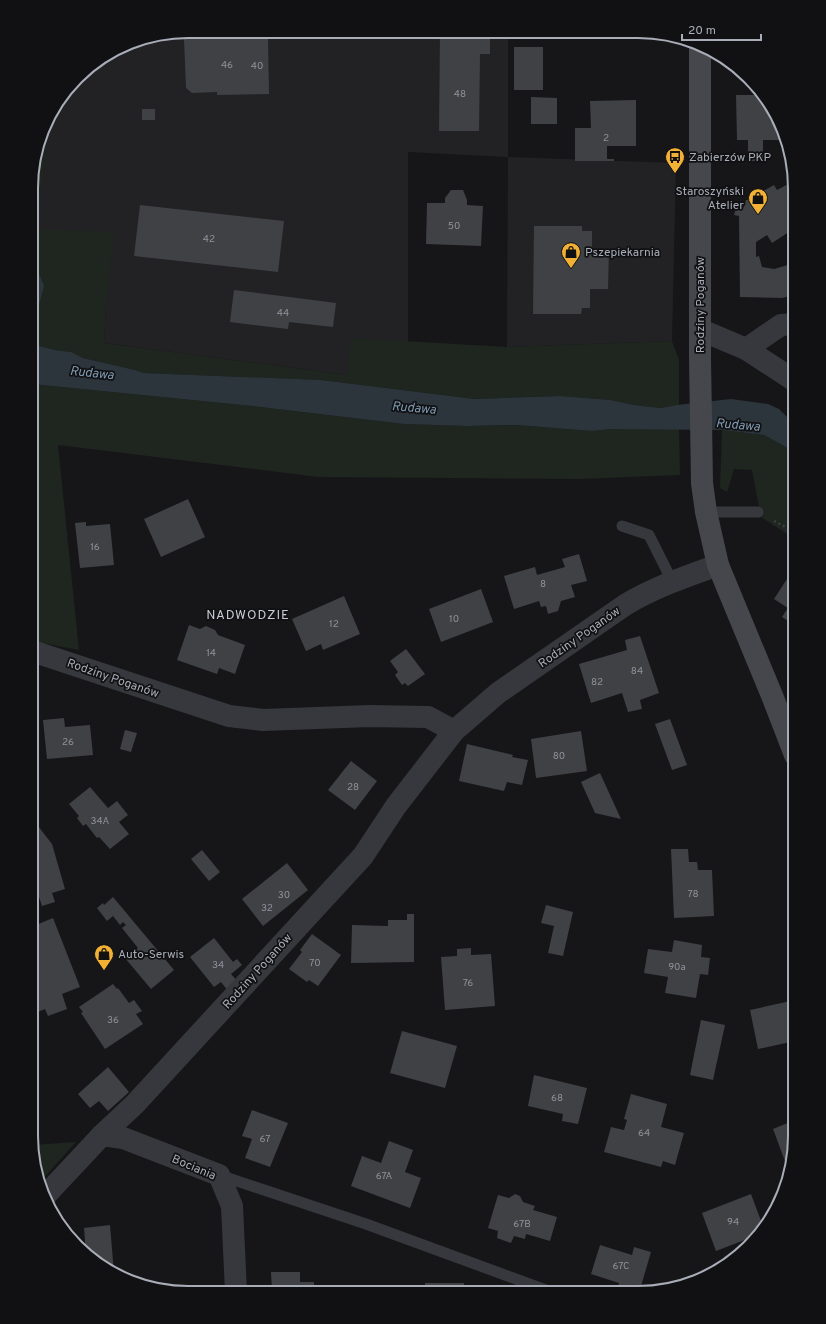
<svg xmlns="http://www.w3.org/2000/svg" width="826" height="1324" font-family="Overpass,sans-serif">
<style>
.built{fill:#222225}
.green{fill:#1e261f}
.water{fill:#2c353c}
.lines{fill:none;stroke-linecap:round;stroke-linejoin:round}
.stream{stroke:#2c353c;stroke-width:8}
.building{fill:#404145}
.path{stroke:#3d3f44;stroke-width:2.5;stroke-dasharray:2 3;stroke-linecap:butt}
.lane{stroke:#37383d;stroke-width:11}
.street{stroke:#37383d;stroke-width:22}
.secondary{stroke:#45474d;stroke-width:22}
.labels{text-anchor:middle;stroke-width:3.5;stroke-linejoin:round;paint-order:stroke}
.number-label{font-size:10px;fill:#8e929b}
.poi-label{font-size:12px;fill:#a8adb8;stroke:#111113;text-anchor:start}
.street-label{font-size:12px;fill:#a8adb8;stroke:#111113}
.water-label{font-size:13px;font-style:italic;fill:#7f9bb3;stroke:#111113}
.neighbourhood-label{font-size:13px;letter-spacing:1px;fill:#c9ccd4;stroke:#111113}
.rim{fill:none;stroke:#a8adb8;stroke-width:2}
</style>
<rect width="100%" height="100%" fill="#161618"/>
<path class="built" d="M 188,31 L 508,32 L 508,157 L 676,163 L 672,341 L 507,347 L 508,157 L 408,152 L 408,347 L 347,375 L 104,343 L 106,306 L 36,230 L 50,114 L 84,70 L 128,43 Z"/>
<g class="green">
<path d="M 50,114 L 37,229 L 114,232 L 106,306 L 104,343 L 347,375 L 351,338 L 507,347 L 672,341 L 679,360 L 679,405 L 661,408 L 634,405 L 611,400 L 560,396 L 475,399 L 321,380 L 142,373 L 135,370 L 83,358 L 71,352 L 55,350 L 32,344 L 32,168 L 47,118 Z"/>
<path d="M 32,384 L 252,406 L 404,424 L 467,426 L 516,425 L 592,431 L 612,429 L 679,429 L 680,475 L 579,479 L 318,477 L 58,445 L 79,650 L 32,641 Z"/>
<path d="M 722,430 L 764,435 L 795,452 L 795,539 L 761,517 L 752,470 L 734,469 L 727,492 L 720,488 Z"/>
<path d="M 76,1142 L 40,1182 L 33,1145 Z"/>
</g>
<path class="water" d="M 32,344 L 55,350 L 71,352 L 83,358 L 135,370 L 143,373 L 321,380 L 475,399 L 560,396 L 611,400 L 634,405 L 661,408 L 677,405 L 731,399 L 768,404 L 779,409 L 787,417 L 795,418 L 795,452 L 764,435 L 722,430 L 612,429 L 592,431 L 516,425 L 467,426 L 404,424 L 252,406 L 32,384 Z"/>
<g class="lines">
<path class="stream" d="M 32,315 L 40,286 L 32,269"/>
</g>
<g class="building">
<path d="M 440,32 L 490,32 L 490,54 L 480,54 L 479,131 L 439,131 Z"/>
<path d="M 268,38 L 269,94 L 217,95 L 217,92 L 192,93 L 186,88 L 184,39 Z"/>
<rect x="514" y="47" width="29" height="43"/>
<path d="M 83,71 L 82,81 L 76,81 Z"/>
<path d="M 736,95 L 764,95 L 780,123 L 781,140 L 763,140 L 763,161 L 748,161 L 748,140 L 737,140 Z"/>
<path d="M 531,97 L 557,98 L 557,124 L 531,124 Z"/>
<path d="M 636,100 L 636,146 L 607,146 L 607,159 L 614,159 L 614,161 L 575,161 L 575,128 L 591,128 L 590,101 Z"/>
<rect x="142" y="109" width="13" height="11"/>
<path d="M 794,181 L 795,188 L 795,228 L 772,243 L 767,235 L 756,242 L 756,257 L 759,256 L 762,267 L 774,269 L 795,263 L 795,295 L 782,298 L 781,292 L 782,298 L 740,297 L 739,216 L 734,215 L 736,208 L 743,209 L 746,200 L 747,200 L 774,185 L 777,190 Z"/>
<path d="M 451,190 L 463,190 L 467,200 L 467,205 L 483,206 L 481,246 L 426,244 L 427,203 L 445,203 L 445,198 Z"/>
<path d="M 140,205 L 284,221 L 278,272 L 134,256 Z"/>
<path d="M 534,226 L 582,226 L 582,231 L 592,231 L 592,249 L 609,249 L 608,289 L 590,289 L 590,308 L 582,308 L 581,314 L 533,314 Z"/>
<path d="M 234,290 L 336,303 L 333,327 L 289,322 L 288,329 L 230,322 Z"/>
<path d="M 188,499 L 205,537 L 161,557 L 144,519 Z"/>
<path d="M 86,522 L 86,526 L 110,524 L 114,565 L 80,568 L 75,523 Z"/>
<path d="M 579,554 L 587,581 L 571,585 L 575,597 L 561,601 L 558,611 L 548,614 L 546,606 L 541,607 L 539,601 L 514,609 L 504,576 L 535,567 L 537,575 L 565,567 L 562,559 Z"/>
<path d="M 789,576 L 795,579 L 795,625 L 782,617 L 788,608 L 774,599 Z"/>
<path d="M 481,589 L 493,622 L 441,642 L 429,609 Z"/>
<path d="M 344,596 L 360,634 L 323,650 L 321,644 L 306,651 L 292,619 Z"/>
<path d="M 189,625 L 200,629 L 206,626 L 215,630 L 218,635 L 245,645 L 235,674 L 219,668 L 217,674 L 177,660 Z"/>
<path d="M 640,636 L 659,693 L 640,700 L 642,709 L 628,712 L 622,693 L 591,703 L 579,664 L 627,650 L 625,640 Z"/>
<path d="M 406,649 L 425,674 L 408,686 L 405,683 L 402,685 L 395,675 L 398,672 L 390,661 Z"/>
<path d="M 64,718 L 65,727 L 90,725 L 93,755 L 47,759 L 43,720 Z"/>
<path d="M 670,719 L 687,765 L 672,770 L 655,724 Z"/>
<path d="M 125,730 L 137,733 L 131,752 L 120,749 Z"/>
<path d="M 581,731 L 587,771 L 536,778 L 531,739 Z"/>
<path d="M 467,744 L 513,755 L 512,757 L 528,760 L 522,785 L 507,782 L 504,791 L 459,781 Z"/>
<path d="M 351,761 L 377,781 L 355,810 L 328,790 Z"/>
<path d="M 600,773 L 621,819 L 595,813 L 581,782 Z"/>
<path d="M 90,787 L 108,808 L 117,801 L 128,815 L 119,822 L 129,834 L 110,849 L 99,837 L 97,838 L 86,824 L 83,826 L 77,818 L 79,816 L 69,804 Z"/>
<path d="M 31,817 L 52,844 L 65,889 L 52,893 L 55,902 L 42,906 L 39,897 L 31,899 Z"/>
<path d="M 671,849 L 688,849 L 689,862 L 697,862 L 698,870 L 712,870 L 714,916 L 674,918 Z"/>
<path d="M 202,850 L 220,872 L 209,881 L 191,859 Z"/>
<path d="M 287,863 L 308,890 L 263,926 L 242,899 Z"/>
<path d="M 113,897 L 174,970 L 151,989 L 125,958 L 138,948 L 122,928 L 126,925 L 123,922 L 120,925 L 113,916 L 107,921 L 97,908 L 103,903 L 104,905 Z"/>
<path d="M 546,905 L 573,912 L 563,956 L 548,953 L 554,926 L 541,923 Z"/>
<path d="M 407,914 L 414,914 L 414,962 L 351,963 L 352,925 L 388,926 L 388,920 L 407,920 Z"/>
<path d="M 53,918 L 80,987 L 62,994 L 67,1009 L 48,1016 L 45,1009 L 33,1014 L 31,1009 L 31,976 L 33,976 L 31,972 L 31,927 Z"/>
<path d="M 312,934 L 341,955 L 318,986 L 309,980 L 307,982 L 289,969 L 302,952 L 300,950 Z"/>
<path d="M 214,938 L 233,962 L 237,959 L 242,965 L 231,974 L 238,982 L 228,991 L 221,982 L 214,987 L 190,957 Z"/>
<path d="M 674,940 L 702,945 L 701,957 L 710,958 L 708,975 L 700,974 L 696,998 L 665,993 L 668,977 L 644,973 L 648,949 L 672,952 Z"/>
<path d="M 471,948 L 471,955 L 491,954 L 495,1006 L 445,1010 L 441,957 L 457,956 L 457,949 Z"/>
<path d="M 113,984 L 117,989 L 118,988 L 129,1003 L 134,1000 L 142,1011 L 136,1014 L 143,1024 L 105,1049 L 81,1013 L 83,1012 L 79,1007 Z"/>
<path d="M 795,1000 L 795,1041 L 758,1049 L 750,1010 Z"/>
<path d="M 701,1020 L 725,1025 L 713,1080 L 690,1075 Z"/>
<path d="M 402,1031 L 457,1046 L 445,1088 L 390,1073 Z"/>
<path d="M 108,1067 L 129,1092 L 108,1111 L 99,1101 L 90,1108 L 78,1094 Z"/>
<path d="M 534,1075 L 587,1088 L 578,1124 L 562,1121 L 563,1114 L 528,1106 Z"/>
<path d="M 631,1094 L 667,1104 L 661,1127 L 684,1133 L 675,1165 L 663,1161 L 661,1167 L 604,1152 L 611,1127 L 624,1130 L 627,1120 L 624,1119 Z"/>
<path d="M 252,1110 L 288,1123 L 270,1167 L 245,1158 L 252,1139 L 242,1136 Z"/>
<path d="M 795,1120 L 795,1146 L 789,1172 L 773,1129 Z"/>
<path d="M 389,1141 L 413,1150 L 405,1172 L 421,1178 L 410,1208 L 351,1186 L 362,1156 L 381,1163 Z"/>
<path d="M 515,1194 L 520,1196 L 523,1202 L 535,1206 L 533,1210 L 557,1217 L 550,1241 L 526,1234 L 525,1239 L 514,1236 L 511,1243 L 497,1238 L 498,1231 L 488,1228 L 498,1195 L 509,1198 Z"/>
<path d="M 751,1194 L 764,1229 L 763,1231 L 760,1234 L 716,1251 L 702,1213 Z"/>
<path d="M 110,1225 L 114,1273 L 92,1260 L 86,1254 L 84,1228 Z"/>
<path d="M 600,1245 L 632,1255 L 634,1247 L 651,1252 L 639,1293 L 616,1293 L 619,1283 L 591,1274 Z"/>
<path d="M 271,1272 L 300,1272 L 300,1282 L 314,1282 L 314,1292 L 272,1292 Z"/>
<path d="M 425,1283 L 464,1283 L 464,1293 L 425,1292 Z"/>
</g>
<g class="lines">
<path class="path" d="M 774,521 L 795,532"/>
<g class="lane">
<path d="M 706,512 L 758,512"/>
<path d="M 622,526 L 649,535 L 672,581"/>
<path d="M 219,1175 L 366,1224 L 554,1293"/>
</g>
<g class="street">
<path d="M 701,330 L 746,349 L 795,381"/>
<path d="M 746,349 L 781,325 L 795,324"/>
<path d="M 32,651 L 229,716 L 263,720 L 370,716 L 428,717 L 454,731"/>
<path d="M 102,1135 L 123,1138 L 219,1175 L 232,1206 L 236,1292"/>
<path d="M 44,1197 L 102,1135 L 135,1104 L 363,856 L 396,806 L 454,731 L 498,693 L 625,605 C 655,587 685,577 718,565"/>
</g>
<path class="secondary" d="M 700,44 L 700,358 L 702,483 L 706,512 L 718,565 L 773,698 L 795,755"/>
</g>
<defs>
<g id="bus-pin" transform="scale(1)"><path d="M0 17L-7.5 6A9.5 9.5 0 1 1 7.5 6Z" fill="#f2b134" stroke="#111113"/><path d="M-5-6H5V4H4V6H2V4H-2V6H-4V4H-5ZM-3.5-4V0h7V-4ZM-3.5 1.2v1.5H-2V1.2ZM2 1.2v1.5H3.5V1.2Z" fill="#111"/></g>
<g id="shop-pin" transform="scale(1)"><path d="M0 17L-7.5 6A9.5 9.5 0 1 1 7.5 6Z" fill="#f2b134" stroke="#111113"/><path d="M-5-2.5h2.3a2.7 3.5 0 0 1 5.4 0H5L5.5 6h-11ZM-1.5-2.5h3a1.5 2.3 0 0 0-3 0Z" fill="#111"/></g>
</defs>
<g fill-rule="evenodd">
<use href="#bus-pin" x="675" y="157"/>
<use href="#shop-pin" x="758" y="198"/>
<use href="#shop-pin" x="571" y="252"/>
<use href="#shop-pin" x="104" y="954"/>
</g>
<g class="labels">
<g class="number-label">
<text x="227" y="68">46</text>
<text x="257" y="69">40</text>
<text x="460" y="97">48</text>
<text x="606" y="141">2</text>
<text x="454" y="229">50</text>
<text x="209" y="242">42</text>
<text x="283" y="316">44</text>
<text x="95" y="550">16</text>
<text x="543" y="587">8</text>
<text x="454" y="622">10</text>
<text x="334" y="627">12</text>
<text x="211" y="656">14</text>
<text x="637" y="674">84</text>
<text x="597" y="685">82</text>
<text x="68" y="745">26</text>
<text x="559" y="759">80</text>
<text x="353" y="790">28</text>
<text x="100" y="824">34A</text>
<text x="693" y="897">78</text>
<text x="284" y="898">30</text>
<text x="267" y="911">32</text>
<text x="315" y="966">70</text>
<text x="218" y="968">34</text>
<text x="677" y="970">90a</text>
<text x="468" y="986">76</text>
<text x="113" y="1023">36</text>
<text x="557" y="1101">68</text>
<text x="644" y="1136">64</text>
<text x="265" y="1142">67</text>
<text x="384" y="1179">67A</text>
<text x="733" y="1225">94</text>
<text x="522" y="1227">67B</text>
<text x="621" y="1269">67C</text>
</g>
<g class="poi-label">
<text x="689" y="161">Zabierzów PKP</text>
<text x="744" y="195" text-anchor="end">Staroszyński<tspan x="744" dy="14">Atelier</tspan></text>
<text x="585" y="256">Pszepiekarnia</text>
<text x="118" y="958">Auto-Serwis</text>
</g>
<g class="street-label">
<text transform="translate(700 305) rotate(-90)" y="4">Rodziny Poganów</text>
<text transform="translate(579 637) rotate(-35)" y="4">Rodziny Poganów</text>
<text transform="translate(113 678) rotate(19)" y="4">Rodziny Poganów</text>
<text transform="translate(257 971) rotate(-48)" y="4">Rodziny Poganów</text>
<text transform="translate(194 1167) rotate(23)" y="4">Bociania</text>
</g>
<g class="water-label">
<text transform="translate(92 372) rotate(6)" y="5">Rudawa</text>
<text transform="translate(414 407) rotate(5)" y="5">Rudawa</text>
<text transform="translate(738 424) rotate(5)" y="5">Rudawa</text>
</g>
<g class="neighbourhood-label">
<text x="248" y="619">NADWODZIE</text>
</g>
</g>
<path d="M0 0H826V1324H0ZM188 38H638A150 150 0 0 1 788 188V1136A150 150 0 0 1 638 1286H188A150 150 0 0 1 38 1136V188A150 150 0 0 1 188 38Z" fill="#111113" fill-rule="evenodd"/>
<path class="rim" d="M188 38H638A150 150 0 0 1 788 188V1136A150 150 0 0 1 638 1286H188A150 150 0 0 1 38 1136V188A150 150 0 0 1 188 38Z"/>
<path d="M682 34v6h79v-6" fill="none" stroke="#a8adb8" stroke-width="2"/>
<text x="688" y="34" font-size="12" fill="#a8adb8" stroke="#111113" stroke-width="3" paint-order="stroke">20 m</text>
</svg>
